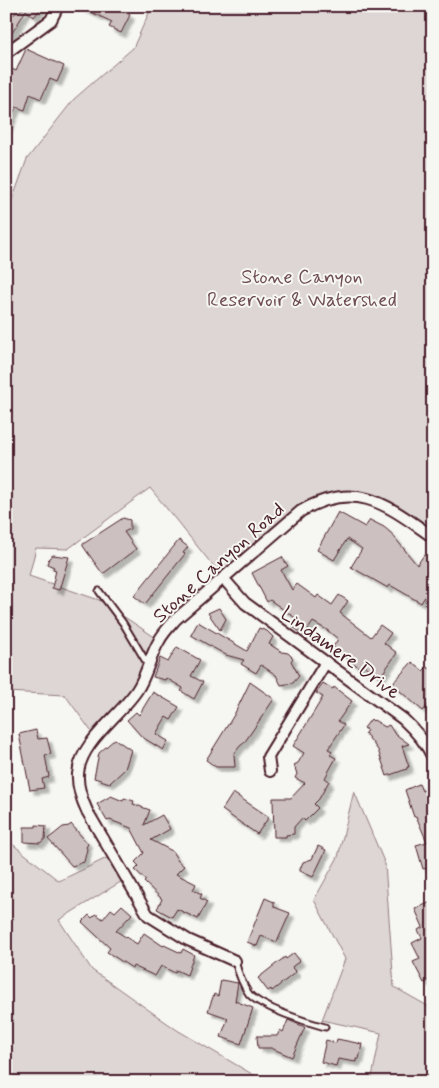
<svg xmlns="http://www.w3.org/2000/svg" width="439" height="1088" font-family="Mynerve,sans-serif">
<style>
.green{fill:#ddd6d5;stroke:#947a80}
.building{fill:#ccc1c0;stroke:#4a1f2b;filter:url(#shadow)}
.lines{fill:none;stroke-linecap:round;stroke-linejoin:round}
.service-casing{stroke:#4a1f2b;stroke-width:9}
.minor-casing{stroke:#4a1f2b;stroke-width:14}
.service{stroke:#f6f6f2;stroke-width:5}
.minor{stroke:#f6f6f2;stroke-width:10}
.labels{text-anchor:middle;stroke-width:4;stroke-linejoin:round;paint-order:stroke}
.park-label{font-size:20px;fill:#6f4d56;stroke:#f6f6f2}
.street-label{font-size:20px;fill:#4a1f2b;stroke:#f6f6f2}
</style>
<defs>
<filter id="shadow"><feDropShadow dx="4.5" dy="4.5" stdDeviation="1" flood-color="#0004"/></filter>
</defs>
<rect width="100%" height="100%" fill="#f6f6f2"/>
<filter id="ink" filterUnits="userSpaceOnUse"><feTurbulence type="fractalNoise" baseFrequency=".02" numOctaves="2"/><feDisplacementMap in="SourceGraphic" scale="10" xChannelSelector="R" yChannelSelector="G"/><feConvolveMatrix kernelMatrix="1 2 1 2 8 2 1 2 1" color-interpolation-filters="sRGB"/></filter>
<g filter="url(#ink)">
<g class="green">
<path d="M 152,6 L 433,6 L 433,537 L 371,499 L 315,503 L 223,578 L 150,488 L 68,549 L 36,548 L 29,576 L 99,600 L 159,640 L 138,689 L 96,738 L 65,695 L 6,692 L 6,217 L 27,159 L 74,99 L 133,48 Z"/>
<path d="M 354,791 L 385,864 L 394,987 L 433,1009 L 433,1082 L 371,1082 L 381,1033 L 322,1020 L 345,959 L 314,900 L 338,857 Z"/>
<path d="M 6,839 L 59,881 L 113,855 L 127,878 L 59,920 L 92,970 L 177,1030 L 257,1077 L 277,1082 L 6,1082 Z"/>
</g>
<g class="building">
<path d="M 22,6 L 43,6 L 34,17 L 26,10 L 6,43 L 6,19 L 24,8 Z"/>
<path d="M 78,6 L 113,6 L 130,15 L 121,33 L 109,27 L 112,22 Z"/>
<path d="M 26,49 L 64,66 L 57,82 L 50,79 L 41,99 L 30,94 L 25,110 L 16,107 L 6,130 L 6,66 L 16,71 Z"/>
<path d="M 338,512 L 365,527 L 370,520 L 384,527 L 391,533 L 417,565 L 424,555 L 433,561 L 433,584 L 421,603 L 390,585 L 388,588 L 351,567 L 362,549 L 347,539 L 334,560 L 317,550 Z"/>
<path d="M 123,518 L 130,520 L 130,529 L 124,532 L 136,549 L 104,573 L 102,573 L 83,546 L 83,544 Z"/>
<path d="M 179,540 L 188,547 L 183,553 L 185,554 L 145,604 L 134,596 Z"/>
<path d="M 53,555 L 69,557 L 59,590 L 52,588 L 56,570 L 53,569 L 54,567 L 47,564 L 49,558 Z"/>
<path d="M 282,557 L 288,566 L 281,570 L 292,590 L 297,584 L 316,598 L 318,595 L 332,605 L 339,595 L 348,601 L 340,613 L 371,637 L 380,625 L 391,633 L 384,643 L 397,653 L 380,677 L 364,665 L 361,669 L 333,647 L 338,639 L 327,630 L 313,622 L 304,635 L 293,627 L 298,620 L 270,600 L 267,602 L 252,573 Z"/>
<path d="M 219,608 L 226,619 L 220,630 L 208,613 Z"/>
<path d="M 198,622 L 247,651 L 259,628 L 267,631 L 273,637 L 269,644 L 282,652 L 288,653 L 293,658 L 291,661 L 299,676 L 293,683 L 281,685 L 276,675 L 261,665 L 256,673 L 241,664 L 244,660 L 226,655 L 191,635 Z"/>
<path d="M 177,647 L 200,660 L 191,676 L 203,682 L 194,699 L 181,691 L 183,688 L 166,678 L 165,680 L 153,677 L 160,658 L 168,662 Z"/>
<path d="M 412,662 L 423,671 L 427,667 L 433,671 L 433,700 L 423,711 L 392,684 Z"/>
<path d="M 250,682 L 274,699 L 244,743 L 240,746 L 234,754 L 235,767 L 216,767 L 206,760 L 234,715 Z"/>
<path d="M 323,683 L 333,689 L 334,687 L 352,701 L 338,721 L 344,725 L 328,749 L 332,751 L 330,755 L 336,758 L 325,778 L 329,781 L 319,799 L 314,804 L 318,808 L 305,821 L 302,818 L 294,827 L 294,834 L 286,835 L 286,837 L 274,837 L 273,798 L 291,798 L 305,783 L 295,778 L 297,774 L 294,765 L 298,763 L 304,753 L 293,746 L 323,697 L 316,693 Z"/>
<path d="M 153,692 L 179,707 L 171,720 L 166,717 L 156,734 L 168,741 L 163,750 L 142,737 L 127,720 L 136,712 L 139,715 Z"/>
<path d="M 371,719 L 373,721 L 374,720 L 385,727 L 389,725 L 394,733 L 409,744 L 402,746 L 409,767 L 407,767 L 407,769 L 387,776 L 378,750 L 365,733 L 367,730 L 364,728 Z"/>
<path d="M 36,730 L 38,739 L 47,738 L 51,754 L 45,755 L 49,777 L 42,779 L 44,788 L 30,790 L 19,734 Z"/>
<path d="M 115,739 L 131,750 L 125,769 L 110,783 L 94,778 L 99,753 Z"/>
<path d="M 419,784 L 422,791 L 425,790 L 429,800 L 433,799 L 433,867 L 423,869 L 416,845 L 427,842 L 416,816 L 414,817 L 405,790 Z"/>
<path d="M 233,793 L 269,817 L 257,834 L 222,810 Z"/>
<path d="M 111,796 L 123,801 L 124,798 L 134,801 L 133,804 L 150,810 L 144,825 L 162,815 L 170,829 L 151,840 L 172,851 L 178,861 L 184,866 L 176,874 L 196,884 L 193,890 L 202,894 L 200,898 L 207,902 L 198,919 L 177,909 L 172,917 L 157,909 L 162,899 L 144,882 L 146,880 L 135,870 L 139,866 L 135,862 L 144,853 L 131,828 L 110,820 L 107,821 L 97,804 Z"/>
<path d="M 71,824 L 88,844 L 86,847 L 87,849 L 84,862 L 72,866 L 48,839 L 63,827 L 69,826 Z"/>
<path d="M 36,825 L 46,826 L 45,839 L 40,843 L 24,842 L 24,827 L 36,827 Z"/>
<path d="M 318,846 L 326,850 L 313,877 L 300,871 L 300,869 L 303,862 L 312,859 Z"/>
<path d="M 265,898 L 274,902 L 274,907 L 290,913 L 277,942 L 261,936 L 257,946 L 247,942 Z"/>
<path d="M 433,901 L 433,978 L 424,983 L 413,962 L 420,959 L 412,943 L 422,938 L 418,930 L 423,927 L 415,909 Z"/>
<path d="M 122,905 L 132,914 L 116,931 L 137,944 L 144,933 L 163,946 L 164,945 L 181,953 L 183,949 L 194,955 L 187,975 L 176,970 L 175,973 L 161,966 L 155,976 L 133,966 L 132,968 L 107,952 L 110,948 L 82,922 L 89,915 L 92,918 L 96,914 L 103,919 L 111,909 L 115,912 Z"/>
<path d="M 294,953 L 300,961 L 293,966 L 292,968 L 296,972 L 272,991 L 271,989 L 268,991 L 258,978 L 285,957 L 286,959 Z"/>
<path d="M 221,980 L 238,983 L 235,1001 L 253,1008 L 241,1044 L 221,1037 L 228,1018 L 208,1011 L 214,994 L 218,996 Z"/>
<path d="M 288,1020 L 305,1027 L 292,1057 L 271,1048 L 258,1048 L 257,1036 L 277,1036 L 280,1030 L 283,1032 Z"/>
<path d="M 337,1039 L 362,1044 L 359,1059 L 356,1059 L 356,1062 L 338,1059 L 336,1066 L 321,1062 L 326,1040 L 336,1043 Z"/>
</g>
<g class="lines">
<g class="service-casing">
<g id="service">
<path d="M 99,591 L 123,623 L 148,665"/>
<path d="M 235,961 C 238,972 242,984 249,994 C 262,1008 306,1022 325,1027"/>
</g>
</g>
<g class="minor-casing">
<g id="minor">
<path d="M 6,53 L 51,20 L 58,6"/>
<path d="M 223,578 L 245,603 L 403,719 C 416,731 426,742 433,758"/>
<path d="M 270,771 L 268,757 L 326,662"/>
<path d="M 235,961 L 188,940 L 148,915 L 87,811 C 82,800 77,787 78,774 C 80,742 120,716 137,690 C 147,675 150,656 159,641 C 163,633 170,626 176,619 L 301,511 C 357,479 387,505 433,537"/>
</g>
</g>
<use href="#service" class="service"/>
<use href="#minor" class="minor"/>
</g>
</g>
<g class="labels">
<g class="park-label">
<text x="302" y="283">Stone Canyon<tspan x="302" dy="23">Reservoir &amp; Watershed</tspan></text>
</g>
<g class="street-label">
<text transform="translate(218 562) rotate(-42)" y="7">Stone Canyon Road</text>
<text transform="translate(341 652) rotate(36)" y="7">Lindamere Drive</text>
</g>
</g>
<rect width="439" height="1088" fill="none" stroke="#f6f6f2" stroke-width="25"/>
<rect x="12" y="12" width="414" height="1063" fill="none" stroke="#4a1f2b" stroke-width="2" filter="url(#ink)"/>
</svg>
